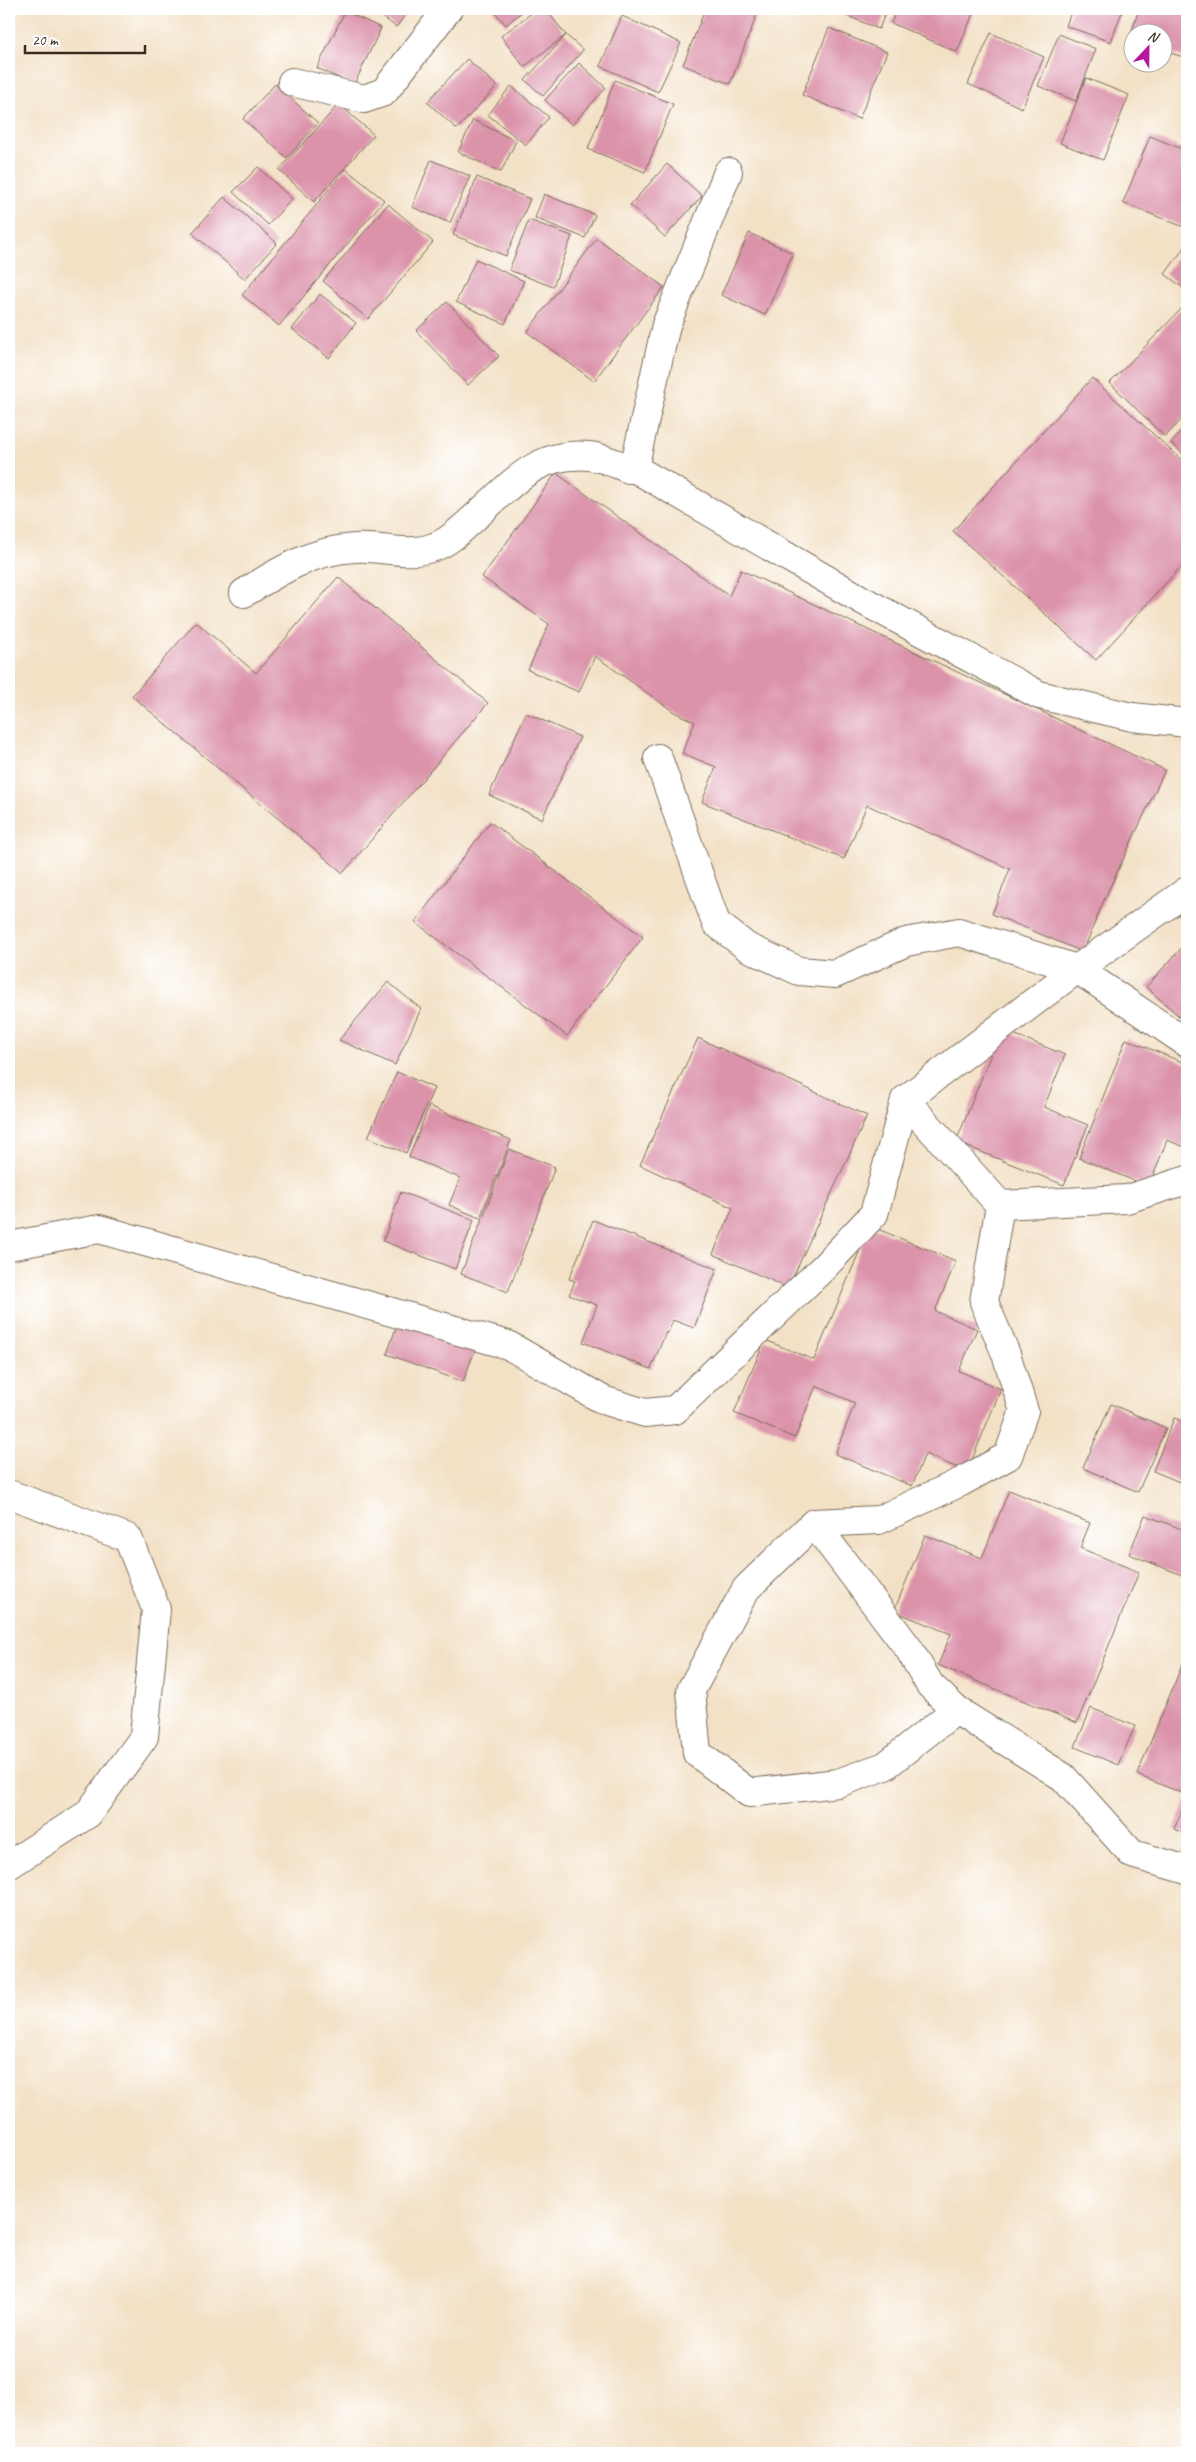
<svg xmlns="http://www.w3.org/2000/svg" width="1196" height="2462" font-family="Caveat,sans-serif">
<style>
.building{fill:#db93aa}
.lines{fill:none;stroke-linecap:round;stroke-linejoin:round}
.minor-casing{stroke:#7b6a59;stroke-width:30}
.minor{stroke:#fff;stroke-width:28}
</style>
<rect width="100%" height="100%" fill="#fff"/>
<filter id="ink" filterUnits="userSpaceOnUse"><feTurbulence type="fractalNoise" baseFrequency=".02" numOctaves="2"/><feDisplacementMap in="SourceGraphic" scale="10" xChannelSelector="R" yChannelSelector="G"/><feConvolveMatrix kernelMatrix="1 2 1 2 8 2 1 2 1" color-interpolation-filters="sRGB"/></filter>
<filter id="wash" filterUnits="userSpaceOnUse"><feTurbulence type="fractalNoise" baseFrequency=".0096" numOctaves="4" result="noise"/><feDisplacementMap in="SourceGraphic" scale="20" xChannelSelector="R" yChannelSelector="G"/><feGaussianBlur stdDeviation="1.12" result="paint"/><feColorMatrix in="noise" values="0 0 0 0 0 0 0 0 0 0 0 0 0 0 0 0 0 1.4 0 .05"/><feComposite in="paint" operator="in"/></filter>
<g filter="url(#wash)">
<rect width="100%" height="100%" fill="#f3e1c6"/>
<g id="blocks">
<g class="building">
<path d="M 372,9 L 410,9 L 396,27 Z"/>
<path d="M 492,9 L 525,9 L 506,25 Z"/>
<path d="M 537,9 L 546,9 L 566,35 L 524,67 L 501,36 Z"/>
<path d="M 705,9 L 759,9 L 730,84 L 683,65 Z"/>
<path d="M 842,9 L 887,9 L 879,29 L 840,13 Z"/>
<path d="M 897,9 L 975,9 L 957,52 L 891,23 Z"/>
<path d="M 1072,9 L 1123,9 L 1111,42 L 1066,26 Z"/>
<path d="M 1139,9 L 1187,9 L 1187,58 L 1164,51 L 1164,32 L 1134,32 L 1134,41 L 1129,40 Z"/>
<path d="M 345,11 L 381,28 L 354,85 L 317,68 Z"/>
<path d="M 622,16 L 681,43 L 658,92 L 600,66 Z"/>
<path d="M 829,28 L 887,52 L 859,119 L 802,95 Z"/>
<path d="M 991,33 L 1044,57 L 1022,108 L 968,84 Z"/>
<path d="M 1059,34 L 1096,49 L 1076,101 L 1038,86 Z"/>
<path d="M 566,35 L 583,50 L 543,96 L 525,80 Z"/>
<path d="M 467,59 L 497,86 L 457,129 L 427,102 Z"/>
<path d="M 579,63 L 606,88 L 572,125 L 545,100 Z"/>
<path d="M 1086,78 L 1129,95 L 1103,160 L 1060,143 Z"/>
<path d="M 615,80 L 673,104 L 645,172 L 588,149 Z"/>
<path d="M 275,84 L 318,123 L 287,158 L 243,119 Z"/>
<path d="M 511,86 L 549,117 L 526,145 L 488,115 Z"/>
<path d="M 339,104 L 374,135 L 314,202 L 279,170 Z"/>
<path d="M 473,120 L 516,141 L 501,172 L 458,152 Z"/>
<path d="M 1150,136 L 1187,151 L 1187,219 L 1184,227 L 1123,203 Z"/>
<path d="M 431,160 L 470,176 L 450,223 L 412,207 Z"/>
<path d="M 667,164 L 702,196 L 665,237 L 630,205 Z"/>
<path d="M 258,167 L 292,199 L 268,225 L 233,192 Z"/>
<path d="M 346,169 L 384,200 L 279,326 L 242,295 Z"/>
<path d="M 477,177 L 530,199 L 506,256 L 453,235 Z"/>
<path d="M 544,194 L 595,215 L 585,238 L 535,218 Z"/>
<path d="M 224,197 L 277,243 L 245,279 L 192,233 Z"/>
<path d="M 388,204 L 433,242 L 368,319 L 323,281 Z"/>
<path d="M 529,220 L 572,236 L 553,287 L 509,270 Z"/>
<path d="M 749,233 L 793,253 L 765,315 L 721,295 Z"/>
<path d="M 597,238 L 664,287 L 594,381 L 527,332 Z"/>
<path d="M 1187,244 L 1187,291 L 1165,274 Z"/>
<path d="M 476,259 L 524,281 L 505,324 L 456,302 Z"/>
<path d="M 320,294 L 356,323 L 329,358 L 292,329 Z"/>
<path d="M 447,302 L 499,356 L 468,385 L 416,331 Z"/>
<path d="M 1187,303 L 1187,414 L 1165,437 L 1110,383 Z"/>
<path d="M 1092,378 L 1187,465 L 1187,560 L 1096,660 L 953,531 Z"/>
<path d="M 1187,425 L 1187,458 L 1171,443 Z"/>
<path d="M 556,473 L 729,596 L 741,570 L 1165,770 L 1104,900 L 1083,952 L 992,914 L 1010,869 L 867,805 L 844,859 L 702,802 L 716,767 L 682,753 L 695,722 L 674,712 L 595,656 L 579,692 L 528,670 L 549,624 L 482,577 Z"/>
<path d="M 338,577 L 488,703 L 343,873 L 132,696 L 196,622 L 256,673 Z"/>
<path d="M 526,713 L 580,737 L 542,819 L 489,795 Z"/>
<path d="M 490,822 L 643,937 L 567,1036 L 415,922 Z"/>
<path d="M 1187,942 L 1187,1023 L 1146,987 Z"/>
<path d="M 388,982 L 421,1009 L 395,1065 L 339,1040 Z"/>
<path d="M 1001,1029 L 1065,1055 L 1044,1107 L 1088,1125 L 1064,1185 L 956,1142 Z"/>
<path d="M 698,1038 L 867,1116 L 788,1288 L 713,1254 L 733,1208 L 640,1165 Z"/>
<path d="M 1126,1039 L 1187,1064 L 1187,1148 L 1167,1140 L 1149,1187 L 1079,1158 Z"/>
<path d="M 397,1072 L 434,1088 L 406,1153 L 368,1137 Z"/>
<path d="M 429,1106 L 511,1140 L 480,1218 L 449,1205 L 460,1178 L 409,1157 Z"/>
<path d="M 509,1149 L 555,1167 L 508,1292 L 461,1274 Z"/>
<path d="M 401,1192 L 474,1220 L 455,1269 L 383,1241 Z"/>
<path d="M 593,1220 L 717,1269 L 694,1328 L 673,1320 L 668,1333 L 666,1332 L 651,1369 L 583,1342 L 597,1305 L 569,1295 L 575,1281 L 569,1279 Z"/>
<path d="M 870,1226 L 956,1261 L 935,1311 L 977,1329 L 959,1371 L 1001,1389 L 967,1472 L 925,1454 L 912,1486 L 835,1454 L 855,1403 L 816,1386 L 795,1438 L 734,1413 L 765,1340 L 814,1360 Z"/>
<path d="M 399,1319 L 476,1347 L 463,1382 L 387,1354 Z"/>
<path d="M 1111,1404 L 1166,1428 L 1138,1492 L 1083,1468 Z"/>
<path d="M 1174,1418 L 1187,1423 L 1187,1485 L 1153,1471 Z"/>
<path d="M 1009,1490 L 1090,1523 L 1080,1548 L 1139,1572 L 1077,1723 L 938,1665 L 951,1634 L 894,1611 L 925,1535 L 982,1558 Z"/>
<path d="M 1145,1515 L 1187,1531 L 1187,1577 L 1129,1554 Z"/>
<path d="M 1187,1653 L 1187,1795 L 1137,1775 Z"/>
<path d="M 1091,1708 L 1135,1726 L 1118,1765 L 1075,1747 Z"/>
<path d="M 1187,1799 L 1187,1835 L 1174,1829 Z"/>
</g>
</g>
</g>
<g filter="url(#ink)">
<use href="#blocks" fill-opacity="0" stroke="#7b6a59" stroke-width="1"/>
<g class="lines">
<g class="minor-casing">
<g id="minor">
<path d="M 292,82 L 364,99 L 384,92 L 448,9"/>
<path d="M 634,468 L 666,325 L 728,172"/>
<path d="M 244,593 C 279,571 313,550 355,548 C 382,546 407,557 434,547 C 448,543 463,528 474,518 C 510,486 536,451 589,456 C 602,457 617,464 629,469 L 634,468 L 862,600 L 1039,695 L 1132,717 L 1187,723"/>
<path d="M 658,758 L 716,923 L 747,947 L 799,971 L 835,974 L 906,942 L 959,932 L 1077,969 L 1187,1043"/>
<path d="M 905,1100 L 1000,1205 L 984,1302 L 1006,1354 L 1024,1411 L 1008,1456 L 961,1482 L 879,1520 L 814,1523 L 746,1589 L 691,1690 L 697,1753 L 749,1793 L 838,1783 L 885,1766 L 956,1710"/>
<path d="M 1000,1205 L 1127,1199 L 1187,1180"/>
<path d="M 9,1246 L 99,1229 L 508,1345 L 603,1400 L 645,1413 L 675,1410 L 824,1267 L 874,1214 L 905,1100 L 1077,969 L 1187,891"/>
<path d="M 9,1494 L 128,1538 L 156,1609 L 144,1737 L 88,1814 L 9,1865"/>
<path d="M 814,1523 L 909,1649 L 930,1685 L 956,1710 L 1063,1777 L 1132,1854 L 1187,1870"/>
</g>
</g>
<use href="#minor" class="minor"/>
</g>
</g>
<rect width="1196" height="2462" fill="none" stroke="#fff" stroke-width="30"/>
<g transform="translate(1148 48) rotate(22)"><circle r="24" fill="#ffffff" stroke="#b1aaa5"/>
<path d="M0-4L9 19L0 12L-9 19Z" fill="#b5179e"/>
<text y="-8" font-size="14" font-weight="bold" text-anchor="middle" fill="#3b2a1e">N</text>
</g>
<path d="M25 45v8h120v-8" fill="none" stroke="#3b2a1e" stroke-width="2.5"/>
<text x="32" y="45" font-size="15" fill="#3b2a1e" stroke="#ffffff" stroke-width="4" paint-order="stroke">20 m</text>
</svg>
